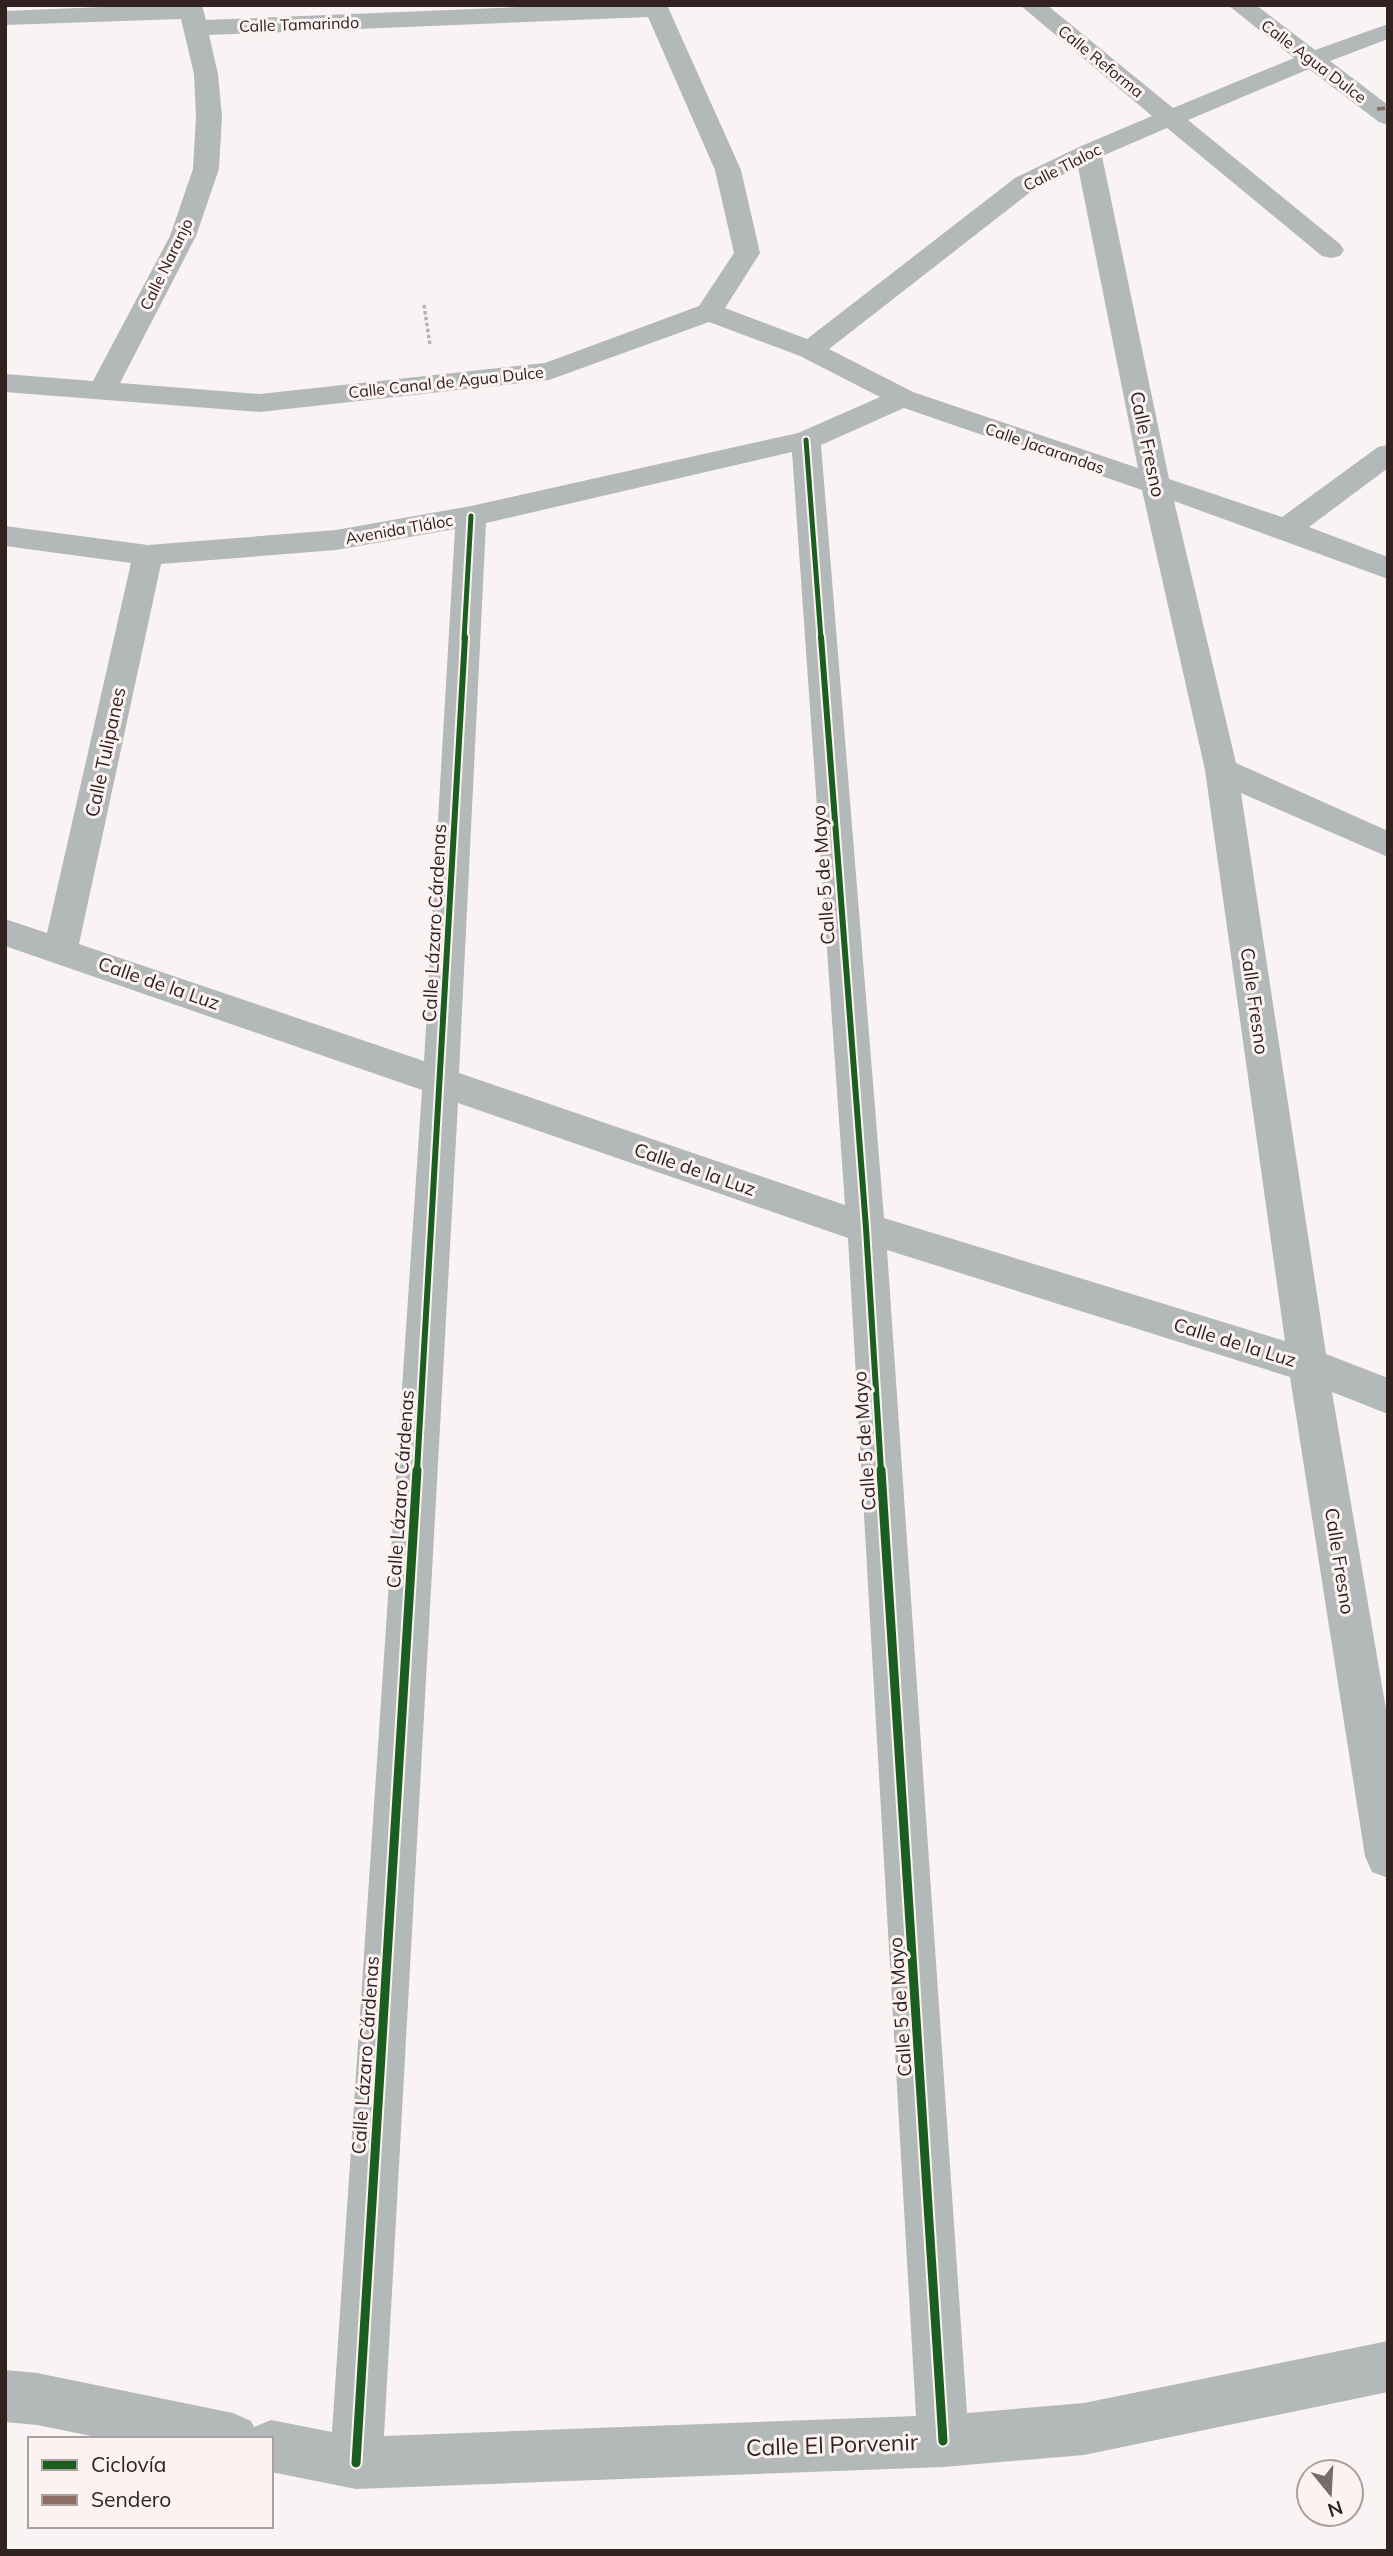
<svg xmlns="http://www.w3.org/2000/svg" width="1393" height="2556" font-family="Mulish,sans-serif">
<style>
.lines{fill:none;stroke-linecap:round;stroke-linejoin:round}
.path{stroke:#b2b3b2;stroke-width:3.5;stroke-dasharray:3.5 2.5;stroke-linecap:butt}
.street{fill:#b3b8b8;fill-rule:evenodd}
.quiet{stroke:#8d6e63;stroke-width:3.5;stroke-dasharray:8 3.5;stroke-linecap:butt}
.cycleway-far2-casing{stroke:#fbf2f1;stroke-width:9}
.cycleway-far1-casing{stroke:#fbf2f1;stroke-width:10}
.cycleway-casing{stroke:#fbf2f1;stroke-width:13}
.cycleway-far2{stroke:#1b5e20;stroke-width:5}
.cycleway-far1{stroke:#1b5e20;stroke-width:6}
.cycleway{stroke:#1b5e20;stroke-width:9}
.labels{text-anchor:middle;stroke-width:6;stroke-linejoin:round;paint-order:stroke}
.far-street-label{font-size:16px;fill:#31221f;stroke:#fbf2f1}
.street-label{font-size:19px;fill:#31221f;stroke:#fbf2f1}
.near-street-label{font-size:23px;fill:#31221f;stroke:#fbf2f1}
</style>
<rect width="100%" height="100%" fill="#f9f4f3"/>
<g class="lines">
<path class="path" d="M 424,305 L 430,345"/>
<path class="street" d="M 151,5 L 202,5 L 206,20 L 572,5 L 667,5 L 741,170 L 760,253 L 725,308 L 807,339 L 1015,178 L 1079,147 L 1152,116 L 1020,5 L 1047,5 L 1173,108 L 1294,58 L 1228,5 L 1256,5 L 1315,50 L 1388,24 L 1388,39 L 1330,61 L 1388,105 L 1388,125 L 1379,122 L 1309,69 L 1188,120 L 1340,244 L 1344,250 L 1340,256 L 1331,258 L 1322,256 L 1167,128 L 1102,156 L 1169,479 L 1282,517 L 1378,447 L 1388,445 L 1388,468 L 1309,527 L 1388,557 L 1388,579 L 1174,501 L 1236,763 L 1388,831 L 1388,857 L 1241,793 L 1326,1354 L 1388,1378 L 1388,1414 L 1332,1392 L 1388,1721 L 1388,1878 L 1372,1872 L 1365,1856 L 1290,1377 L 887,1250 L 967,2413 L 1084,2403 L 1388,2341 L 1388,2392 L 1084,2455 L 943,2467 L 356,2489 L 271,2472 L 271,2439 L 106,2439 L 37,2425 L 5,2422 L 5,2370 L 37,2373 L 233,2413 L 251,2421 L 254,2427 L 271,2420 L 332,2432 L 422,1090 L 5,946 L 5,919 L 47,933 L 131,563 L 5,546 L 5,526 L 148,545 L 336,530 L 471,506 L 798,433 L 880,397 L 800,356 L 709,322 L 549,380 L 260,412 L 5,392 L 5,374 L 93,381 L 170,236 L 193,169 L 196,117 L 194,74 L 181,19 L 5,25 L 5,11 ZM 648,17 L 715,170 L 734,253 L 699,306 L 545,363 L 260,394 L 120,383 L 196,236 L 219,169 L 222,117 L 218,74 L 209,35 ZM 1078,167 L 1138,468 L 913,392 L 829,349 L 1033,190 ZM 904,408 L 1142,490 L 1205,770 L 1285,1341 L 884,1218 L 821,445 ZM 792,452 L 845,1205 L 459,1073 L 486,523 ZM 455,529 L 424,1061 L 79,944 L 161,564 L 336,550 ZM 458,1103 L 848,1238 L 916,2416 L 384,2436 Z"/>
<path class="quiet" d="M 1377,109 L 1388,108"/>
<g class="cycleway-far2-casing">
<g id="cycleway-far2">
<path d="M 806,440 L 821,639"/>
<path d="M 464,639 L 471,516"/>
</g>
</g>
<g class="cycleway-far1-casing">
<g id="cycleway-far1">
<path d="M 821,637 L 866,1228 L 881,1471"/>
<path d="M 417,1471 L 465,637"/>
</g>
</g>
<g class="cycleway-casing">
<g id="cycleway">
<path d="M 881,1470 L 943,2441"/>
<path d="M 356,2463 L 417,1470"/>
</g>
</g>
<use href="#cycleway-far2" class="cycleway-far2"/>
<use href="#cycleway-far1" class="cycleway-far1"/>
<use href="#cycleway" class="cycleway"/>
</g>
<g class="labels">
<g class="far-street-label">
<text transform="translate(299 24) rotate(-2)" y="6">Calle Tamarindo</text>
<text transform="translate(1101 61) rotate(39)" y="6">Calle Reforma</text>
<text transform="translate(1314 61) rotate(37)" y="6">Calle Agua Dulce</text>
<text transform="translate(1062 167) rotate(-27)" y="6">Calle Tlaloc</text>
<text transform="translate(166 264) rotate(-64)" y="6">Calle Naranjo</text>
<text transform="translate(446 382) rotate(-6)" y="6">Calle Canal de Agua Dulce</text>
<text transform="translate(1045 448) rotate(19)" y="6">Calle Jacarandas</text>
<text transform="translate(399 529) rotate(-10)" y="6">Avenida Tláloc</text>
</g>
<g class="street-label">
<text transform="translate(1148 444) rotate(78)" y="7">Calle Fresno</text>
<text transform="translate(105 752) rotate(-78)" y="7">Calle Tulipanes</text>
<text transform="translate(823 875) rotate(-94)" y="7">Calle 5 de Mayo</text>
<text transform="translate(434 923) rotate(-87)" y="7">Calle Lázaro Cárdenas</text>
<text transform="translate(159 983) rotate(19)" y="7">Calle de la Luz</text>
<text transform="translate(1255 1001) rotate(82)" y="7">Calle Fresno</text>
<text transform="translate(695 1169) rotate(19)" y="7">Calle de la Luz</text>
<text transform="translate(1235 1342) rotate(17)" y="7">Calle de la Luz</text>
<text transform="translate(864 1441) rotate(-94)" y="7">Calle 5 de Mayo</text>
<text transform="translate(400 1489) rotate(-86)" y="7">Calle Lázaro Cárdenas</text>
<text transform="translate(1340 1561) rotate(81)" y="7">Calle Fresno</text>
<text transform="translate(900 2007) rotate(-94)" y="7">Calle 5 de Mayo</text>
<text transform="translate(365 2055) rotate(-86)" y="7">Calle Lázaro Cárdenas</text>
</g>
<g class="near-street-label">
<text transform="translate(832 2445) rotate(-2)" y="8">Calle El Porvenir</text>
</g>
</g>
<rect width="1393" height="2556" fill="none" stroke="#31221f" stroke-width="14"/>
<rect x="28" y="2437" width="245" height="91" fill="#fbf2f1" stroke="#aa9f9d" stroke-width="2"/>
<rect x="42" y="2460" width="35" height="10" fill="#1b5e20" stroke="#aa9f9d" stroke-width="2"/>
<text x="91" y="2472" font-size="21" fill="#31221f">Ciclovía</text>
<rect x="42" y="2495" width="35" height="10" fill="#8d6e63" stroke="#aa9f9d" stroke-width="2"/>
<text x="91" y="2507" font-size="21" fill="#31221f">Sendero</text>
<g transform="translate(1330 2493) rotate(162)"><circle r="33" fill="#fbf2f1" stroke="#aa9f9d" stroke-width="2"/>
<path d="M0-5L12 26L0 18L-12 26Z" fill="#776c69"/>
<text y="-10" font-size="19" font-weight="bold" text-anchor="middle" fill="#31221f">N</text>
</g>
</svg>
